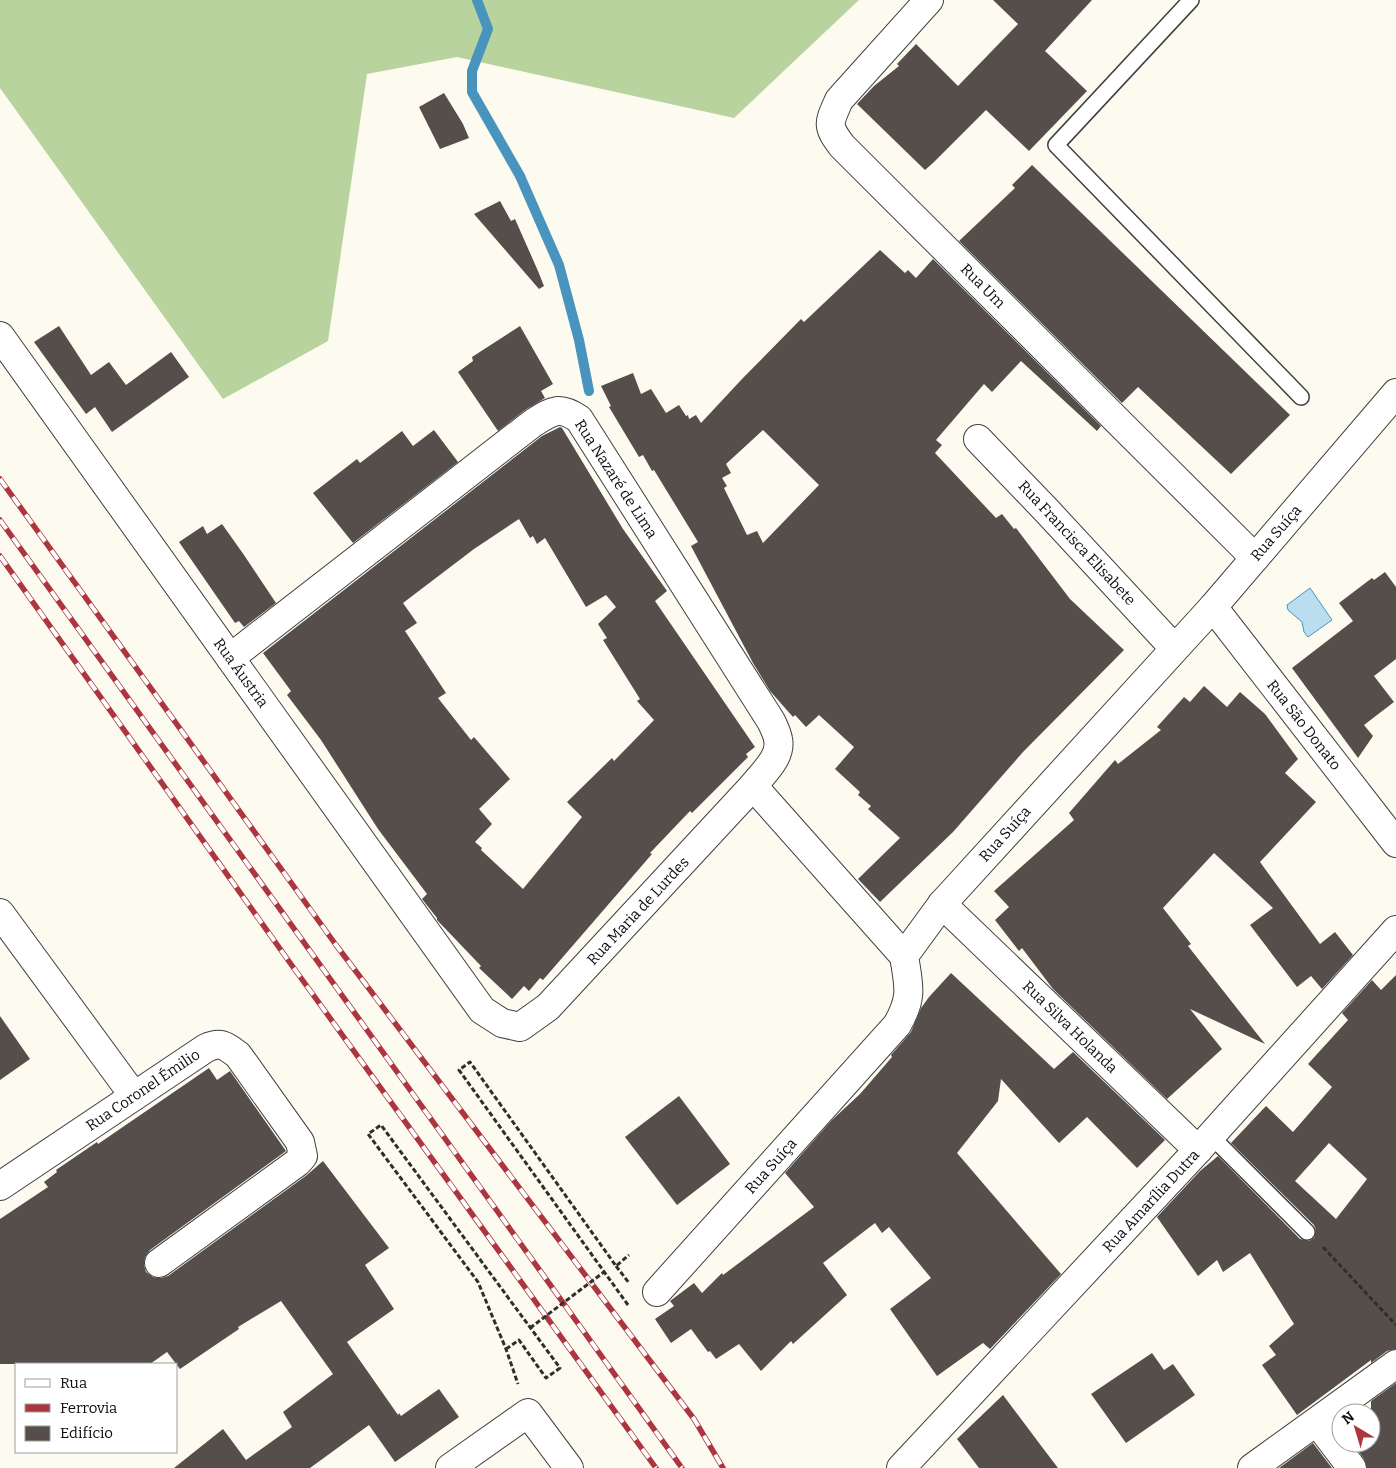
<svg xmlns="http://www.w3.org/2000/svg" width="1396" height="1468" font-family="Bitter,serif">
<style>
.forest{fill:#b8d39e}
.water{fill:#baddef;stroke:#4994be}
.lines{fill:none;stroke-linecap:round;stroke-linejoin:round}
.stream{stroke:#4994be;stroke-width:10}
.building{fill:#554e4b;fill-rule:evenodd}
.service-casing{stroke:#404040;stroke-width:18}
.minor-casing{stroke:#404040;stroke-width:30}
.path{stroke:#2f2f2f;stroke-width:3;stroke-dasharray:5 2.5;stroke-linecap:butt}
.service{stroke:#fff;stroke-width:15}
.minor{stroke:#fff;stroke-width:28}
.rail-casing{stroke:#ad3540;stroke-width:5.5}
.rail{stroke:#fff;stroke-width:4;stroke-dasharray:11;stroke-linecap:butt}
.path-bridge{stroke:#2f2f2f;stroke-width:3;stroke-dasharray:5 2.5;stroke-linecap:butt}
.labels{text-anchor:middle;stroke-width:5;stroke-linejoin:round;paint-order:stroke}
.street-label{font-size:15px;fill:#0d0d0d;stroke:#fff}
</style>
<rect width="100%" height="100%" fill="#fdfaef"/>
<path class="forest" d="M 0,0 L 859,0 L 734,118 L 457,57 L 367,74 L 328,341 L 223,399 L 0,88 Z"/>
<path class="water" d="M 1310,588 L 1332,620 L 1308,637 L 1304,632 L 1302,622 L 1288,610 L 1287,605 Z"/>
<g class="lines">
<path class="stream" d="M 477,0 L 488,29 L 472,71 L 472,92 L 520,176 L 559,265 L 579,340 L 589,391"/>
</g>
<g class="building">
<path d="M 993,0 L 1092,0 L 1045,51 L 1087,91 L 1029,151 L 986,110 L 934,162 L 925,170 L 857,104 L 874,86 L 899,66 L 897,64 L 916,44 L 958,86 L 1018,24 Z"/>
<path d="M 444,93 L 463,124 L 469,138 L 440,149 L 419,107 Z"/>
<path d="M 1032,165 L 1290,415 L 1231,474 L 1138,387 L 1122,403 L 959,241 L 1015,188 L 1012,185 Z"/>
<path d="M 500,201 L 511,221 L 515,219 L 538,271 L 544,286 L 539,289 L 474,214 Z"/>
<path d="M 880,250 L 905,273 L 908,270 L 916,278 L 933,259 L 1101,426 L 1097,431 L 1021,361 L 992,392 L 984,384 L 936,440 L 942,445 L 935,453 L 996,518 L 1002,514 L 1014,529 L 1016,528 L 1070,599 L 1124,650 L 1023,752 L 953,832 L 880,902 L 858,879 L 900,838 L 868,809 L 871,806 L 858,795 L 860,792 L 835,769 L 854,747 L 819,715 L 806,727 L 795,715 L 793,717 L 770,691 L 753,663 L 691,546 L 698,542 L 654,470 L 652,471 L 643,455 L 639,457 L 609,407 L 611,406 L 601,386 L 633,373 L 641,394 L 651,389 L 666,413 L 679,405 L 686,416 L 688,415 L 689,419 L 696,415 L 701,423 L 742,379 L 801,319 L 804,322 ZM 763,430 L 819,485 L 763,543 L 757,531 L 747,535 L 724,488 L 727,486 L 722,478 L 731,473 L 726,464 Z"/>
<path d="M 59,326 L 91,375 L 109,362 L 126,385 L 171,352 L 189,377 L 112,432 L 95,407 L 86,414 L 34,342 Z"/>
<path d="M 520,326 L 553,384 L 541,391 L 545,398 L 525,410 L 498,431 L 458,372 L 473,361 L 472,357 Z"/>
<path d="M 560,427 L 562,428 L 623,529 L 667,591 L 655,601 L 755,747 L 746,754 L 748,757 L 692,813 L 690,811 L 650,853 L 652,854 L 543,980 L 540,978 L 529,991 L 524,986 L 512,999 L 479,968 L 481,966 L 437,920 L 437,918 L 422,899 L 427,894 L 378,829 L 321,740 L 287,695 L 291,691 L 263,653 L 542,436 ZM 519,519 L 530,538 L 533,536 L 537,544 L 545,538 L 586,607 L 606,595 L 616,607 L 598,624 L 607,638 L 603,640 L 640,699 L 637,701 L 654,720 L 614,761 L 612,758 L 567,802 L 582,817 L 523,889 L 481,850 L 482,848 L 475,842 L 492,824 L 479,809 L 510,779 L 474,737 L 471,740 L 438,698 L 446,693 L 405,631 L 417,623 L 403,603 L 474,549 Z"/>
<path d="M 434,430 L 458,462 L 353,543 L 313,493 L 357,459 L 360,463 L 402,431 L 413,446 Z"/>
<path d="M 222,524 L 244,555 L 276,603 L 244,627 L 239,621 L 235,623 L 179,542 L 203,526 L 207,534 Z"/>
<path d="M 1385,572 L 1396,587 L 1396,659 L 1374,676 L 1394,702 L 1364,725 L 1373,736 L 1358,758 L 1292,668 L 1353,621 L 1339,603 L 1372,578 L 1374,580 Z"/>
<path d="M 1204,686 L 1227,707 L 1240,692 L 1265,714 L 1298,759 L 1285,773 L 1316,802 L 1260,862 L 1320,944 L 1335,932 L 1353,955 L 1322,989 L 1311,976 L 1297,987 L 1250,925 L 1273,908 L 1214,853 L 1163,908 L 1191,944 L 1188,946 L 1265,1044 L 1190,1009 L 1222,1049 L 1167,1099 L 1053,989 L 1022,948 L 1019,951 L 995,920 L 1009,907 L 994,891 L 1074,820 L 1069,813 L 1115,760 L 1118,764 L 1161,730 L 1157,727 L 1184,697 L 1190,702 Z"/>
<path d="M 951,973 L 1054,1069 L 1073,1052 L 1165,1140 L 1137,1168 L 1087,1117 L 1059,1143 L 1001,1079 L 998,1101 L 957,1153 L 1061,1274 L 990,1349 L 983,1343 L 937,1376 L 890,1309 L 931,1278 L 889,1227 L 882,1233 L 875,1223 L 823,1263 L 847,1295 L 793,1344 L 791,1341 L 761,1371 L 739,1344 L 716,1359 L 710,1351 L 708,1352 L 691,1329 L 671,1343 L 655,1319 L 674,1306 L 670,1301 L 694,1283 L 702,1293 L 722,1273 L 723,1275 L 814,1207 L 785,1173 L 832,1120 L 860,1094 L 892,1057 L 891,1055 L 911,1032 L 921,1008 L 929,997 Z"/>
<path d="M 1396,975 L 1396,1349 L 1387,1351 L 1371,1363 L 1371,1360 L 1297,1415 L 1262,1365 L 1276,1355 L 1269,1346 L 1294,1324 L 1250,1253 L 1223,1272 L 1217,1260 L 1198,1276 L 1157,1217 L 1200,1171 L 1218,1156 L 1300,1239 L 1309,1241 L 1314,1238 L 1316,1230 L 1314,1225 L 1231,1143 L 1266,1106 L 1293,1132 L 1332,1087 L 1308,1064 L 1348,1020 L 1342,1013 L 1372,980 L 1381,990 ZM 1329,1143 L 1367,1179 L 1336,1219 L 1295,1181 Z"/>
<path d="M 0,1016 L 30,1059 L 0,1080 Z"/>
<path d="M 209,1068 L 217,1080 L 230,1071 L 286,1151 L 150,1250 L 145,1257 L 144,1265 L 146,1272 L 153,1277 L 161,1278 L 168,1276 L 307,1175 L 323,1161 L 389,1248 L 365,1265 L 394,1309 L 347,1342 L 398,1415 L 399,1413 L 401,1416 L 439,1389 L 459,1417 L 395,1462 L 369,1425 L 310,1468 L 174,1468 L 223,1429 L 246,1460 L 292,1427 L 283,1412 L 333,1374 L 281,1301 L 238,1327 L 239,1329 L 180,1369 L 167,1352 L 150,1364 L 0,1364 L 0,1219 L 48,1187 L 44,1182 L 57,1172 L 56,1170 L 97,1142 L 98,1144 Z"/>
<path d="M 679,1096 L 730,1164 L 677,1205 L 625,1137 Z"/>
<path d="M 1152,1353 L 1164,1370 L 1173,1364 L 1195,1395 L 1126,1443 L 1091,1394 Z"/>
<path d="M 1396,1383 L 1396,1468 L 1367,1468 L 1364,1459 L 1353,1443 L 1371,1443 L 1371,1401 Z"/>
<path d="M 1003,1395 L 1042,1447 L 1058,1468 L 979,1468 L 957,1439 Z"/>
<path d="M 1313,1443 L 1332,1468 L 1279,1468 Z"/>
</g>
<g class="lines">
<g class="service-casing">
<g id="service">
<path d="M 1191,0 L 1056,145 L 1301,397"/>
<path d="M 1211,1136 L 1307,1232"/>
</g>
</g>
<g class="minor-casing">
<g id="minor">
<path d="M 929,0 L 839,100 C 829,123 826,125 842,146 L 1255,558"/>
<path d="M 0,336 L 482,1010 L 502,1023 L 520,1027 L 548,1007 L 753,786 C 763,773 782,757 778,739 C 777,733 774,727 771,721 L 579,419 C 559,405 552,411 533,423 L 230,658"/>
<path d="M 978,439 L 1048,512 L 1174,648"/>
<path d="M 1213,607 L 1396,843"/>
<path d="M 753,786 L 904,956"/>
<path d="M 942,904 L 1198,1150"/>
<path d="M 0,913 L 134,1096"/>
<path d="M 0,1186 L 206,1048 C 221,1041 226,1046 238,1055 L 300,1142 L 303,1156 L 298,1162 L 159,1263"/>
<path d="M 657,1292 L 897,1025 C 913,997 909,987 904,956 L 942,904 L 1213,607 L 1396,393"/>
<path d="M 1317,1422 L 1352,1468"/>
<path d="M 450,1468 L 528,1413 L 569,1468"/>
<path d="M 901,1468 L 1198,1150 L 1396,930"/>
<path d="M 1252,1468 L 1396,1364"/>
</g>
</g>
<g class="path">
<path d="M 1323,1247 L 1396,1325"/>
<path d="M 616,1266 L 629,1283"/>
<path d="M 628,1305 L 459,1070 L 470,1062 L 616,1266 L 629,1255"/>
<path d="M 506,1349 L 519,1340 L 546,1378 L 560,1368 L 381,1125 L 368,1134 L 478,1282 L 506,1349 L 518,1384"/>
</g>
<use href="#service" class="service"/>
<use href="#minor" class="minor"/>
<g class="rail-casing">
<g id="rail">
<path d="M 0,479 L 336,945 L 694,1419 L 723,1468"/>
<path d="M 0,520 L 682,1468"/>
<path d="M 0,556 L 293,967 L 656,1468"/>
</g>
</g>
<use href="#rail" class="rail"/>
<path class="path-bridge" d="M 530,1328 L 604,1272"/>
</g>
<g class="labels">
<g class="street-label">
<text transform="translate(983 286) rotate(45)" y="5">Rua Um</text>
<text transform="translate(616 479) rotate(57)" y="5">Rua Nazaré de Lima</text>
<text transform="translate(1276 533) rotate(-49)" y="5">Rua Suíça</text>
<text transform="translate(1077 543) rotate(47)" y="5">Rua Francisca Elisabete</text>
<text transform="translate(241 673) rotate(54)" y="5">Rua Áustria</text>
<text transform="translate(1304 725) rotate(52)" y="5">Rua São Donato</text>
<text transform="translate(1005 834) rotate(-48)" y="5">Rua Suíça</text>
<text transform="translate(638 911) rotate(-47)" y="5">Rua Maria de Lurdes</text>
<text transform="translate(1070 1027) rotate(44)" y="5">Rua Silva Holanda</text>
<text transform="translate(143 1090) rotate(-34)" y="5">Rua Coronel Émilio</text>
<text transform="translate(771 1166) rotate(-48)" y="5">Rua Suíça</text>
<text transform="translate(1151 1201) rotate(-47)" y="5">Rua Amarília Dutra</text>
</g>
</g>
<rect x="15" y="1363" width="162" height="90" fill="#ffffff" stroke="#9e9e9e"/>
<rect x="25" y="1379" width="25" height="8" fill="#ffffff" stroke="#9e9e9e"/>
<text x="60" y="1388" font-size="15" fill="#0d0d0d">Rua</text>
<rect x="25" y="1404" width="25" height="8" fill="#ad3540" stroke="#9e9e9e"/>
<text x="60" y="1413" font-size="15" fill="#0d0d0d">Ferrovia</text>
<rect x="25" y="1426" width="25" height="15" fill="#554e4b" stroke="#9e9e9e"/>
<text x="60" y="1438" font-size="15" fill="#0d0d0d">Edifício</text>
<g transform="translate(1356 1428) rotate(322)"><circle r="24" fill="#ffffff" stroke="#9e9e9e"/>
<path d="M0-4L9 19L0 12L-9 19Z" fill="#ad3540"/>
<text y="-8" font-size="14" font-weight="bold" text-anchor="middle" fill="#0d0d0d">N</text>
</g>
</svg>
